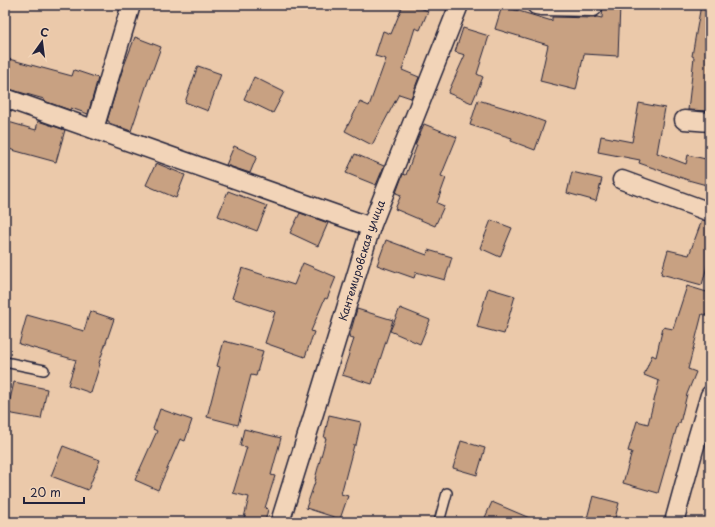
<svg xmlns="http://www.w3.org/2000/svg" width="715" height="527" font-family="'Playpen Sans',sans-serif">
<style>
.building{fill:#c8a182;stroke:#22223b}
.lines{fill:none;stroke-linecap:round;stroke-linejoin:round}
.lane-casing{stroke:#22223b;stroke-width:12}
.street-casing{stroke:#22223b;stroke-width:21}
.lane{stroke:#f2d4b8;stroke-width:9}
.street{stroke:#f2d4b8;stroke-width:18}
.labels{text-anchor:middle;stroke-width:3;stroke-linejoin:round;paint-order:stroke}
.street-label{font-size:11px;fill:#22223b;stroke:#f2d4b8}
</style>
<rect width="100%" height="100%" fill="#ebc9aa"/>
<filter id="ink" filterUnits="userSpaceOnUse"><feTurbulence type="fractalNoise" baseFrequency=".025" numOctaves="2"/><feDisplacementMap in="SourceGraphic" scale="8" xChannelSelector="R" yChannelSelector="G"/><feConvolveMatrix kernelMatrix="1 2 1 2 8 2 1 2 1" color-interpolation-filters="sRGB"/></filter>
<g filter="url(#ink)">
<g class="building">
<path d="M 403,5 L 413,5 L 428,11 L 420,30 L 415,28 L 402,70 L 419,77 L 411,98 L 399,94 L 372,145 L 345,131 L 360,102 L 369,106 L 386,59 L 375,56 L 383,31 L 391,34 Z"/>
<path d="M 603,5 L 620,5 L 618,56 L 584,54 L 576,90 L 540,81 L 548,45 L 495,29 L 502,6 L 552,21 L 552,17 L 593,18 L 597,17 L 602,18 Z"/>
<path d="M 701,5 L 710,5 L 710,111 L 688,110 L 694,57 L 692,56 Z"/>
<path d="M 463,28 L 489,36 L 477,74 L 483,77 L 472,103 L 448,93 L 465,55 L 455,52 Z"/>
<path d="M 135,37 L 161,47 L 152,72 L 151,72 L 131,131 L 109,123 L 109,121 L 107,121 L 122,71 Z"/>
<path d="M 5,58 L 72,76 L 74,70 L 98,78 L 88,114 L 71,108 L 70,110 L 44,101 L 44,99 L 5,88 Z"/>
<path d="M 198,66 L 221,74 L 208,111 L 185,102 Z"/>
<path d="M 254,77 L 284,92 L 273,113 L 244,99 Z"/>
<path d="M 478,100 L 512,110 L 545,122 L 535,150 L 511,141 L 512,138 L 470,125 Z"/>
<path d="M 639,103 L 665,108 L 657,153 L 686,164 L 688,155 L 710,160 L 710,186 L 688,180 L 639,163 L 640,160 L 598,152 L 601,136 L 632,142 Z"/>
<path d="M 5,121 L 36,130 L 38,121 L 65,130 L 56,162 L 5,148 Z"/>
<path d="M 424,124 L 457,137 L 441,176 L 446,178 L 437,203 L 444,206 L 435,226 L 395,209 L 401,195 L 396,193 L 403,174 L 406,175 L 417,145 L 415,145 Z"/>
<path d="M 234,146 L 257,156 L 250,173 L 226,165 Z"/>
<path d="M 355,154 L 384,166 L 376,185 L 346,173 Z"/>
<path d="M 156,163 L 185,175 L 176,198 L 146,185 Z"/>
<path d="M 572,172 L 602,179 L 596,201 L 567,193 Z"/>
<path d="M 228,191 L 267,206 L 257,231 L 218,216 Z"/>
<path d="M 300,213 L 328,223 L 318,246 L 290,233 Z"/>
<path d="M 491,220 L 512,228 L 500,257 L 480,248 Z"/>
<path d="M 702,220 L 710,222 L 710,255 L 702,285 L 661,274 L 668,250 L 689,255 Z"/>
<path d="M 386,240 L 427,255 L 428,250 L 452,257 L 445,280 L 416,272 L 414,278 L 377,265 Z"/>
<path d="M 303,263 L 336,277 L 327,299 L 325,298 L 311,331 L 314,332 L 305,357 L 265,343 L 275,312 L 232,298 L 242,268 L 294,285 Z"/>
<path d="M 687,286 L 710,293 L 710,316 L 702,314 L 688,369 L 696,372 L 687,394 L 680,423 L 678,423 L 658,493 L 623,483 L 632,452 L 628,451 L 637,421 L 648,424 L 659,381 L 644,375 L 652,355 L 656,357 L 663,327 L 673,329 Z"/>
<path d="M 488,288 L 515,296 L 504,334 L 477,327 Z"/>
<path d="M 400,308 L 430,320 L 420,344 L 390,331 Z"/>
<path d="M 357,309 L 393,320 L 372,384 L 342,375 L 354,339 L 349,338 Z"/>
<path d="M 90,311 L 114,319 L 99,363 L 100,364 L 91,393 L 68,385 L 76,360 L 19,344 L 27,315 L 84,331 Z"/>
<path d="M 224,341 L 263,351 L 256,376 L 251,375 L 238,425 L 207,417 L 220,367 L 217,366 Z"/>
<path d="M 14,382 L 47,389 L 41,419 L 7,413 Z"/>
<path d="M 160,409 L 192,420 L 185,441 L 180,439 L 158,490 L 135,480 L 157,431 L 153,429 Z"/>
<path d="M 329,415 L 361,422 L 356,445 L 354,445 L 341,494 L 348,496 L 340,519 L 306,508 L 316,479 L 315,479 L 326,438 L 324,438 Z"/>
<path d="M 244,429 L 281,438 L 271,475 L 275,476 L 265,508 L 268,509 L 265,522 L 243,522 L 249,497 L 233,493 L 247,447 L 240,446 Z"/>
<path d="M 461,441 L 485,448 L 477,475 L 453,468 Z"/>
<path d="M 63,446 L 100,460 L 88,490 L 51,476 Z"/>
<path d="M 593,496 L 619,503 L 614,522 L 586,522 Z"/>
<path d="M 492,502 L 539,522 L 483,522 Z"/>
</g>
<g class="lines">
<g class="lane-casing">
<g id="lane">
<path d="M 5,362 L 44,370"/>
<path d="M 439,522 L 447,493"/>
</g>
</g>
<g class="street-casing">
<g id="street">
<path d="M 536,5 L 542,6 L 593,7"/>
<path d="M 5,98 L 371,227"/>
<path d="M 684,120 L 710,122"/>
<path d="M 94,129 L 131,5"/>
<path d="M 622,180 L 710,212"/>
<path id="s1" d="M 280,522 L 314,413 L 371,227 L 459,5"/>
<path d="M 674,522 L 694,449 L 710,395"/>
</g>
</g>
<use href="#lane" class="lane"/>
<use href="#street" class="street"/>
</g>
</g>
<g class="labels">
<g class="street-label">
<text dy="4" stroke="none"><textPath href="#s1" startOffset="274">Кантемировская улица</textPath></text>
</g>
</g>
<rect width="715" height="527" fill="none" stroke="#f2d4b8" stroke-width="20"/>
<rect x="10" y="10" width="695" height="507" fill="none" stroke="#22223b" stroke-width="1.5" filter="url(#ink)"/>
<g transform="translate(42 42) rotate(14)" stroke="#f2d4b8" stroke-width="3" paint-order="stroke">
<path d="M0-3L7 15L0 10L-7 15Z" fill="#22223b"/>
<text y="-6" font-size="11" font-weight="bold" text-anchor="middle" fill="#22223b">С</text>
</g>
<path d="M24 497v6h60v-6" fill="none" stroke="#22223b" stroke-width="2"/>
<text x="30" y="497" font-size="12" fill="#22223b" stroke="#f2d4b8" stroke-width="3" paint-order="stroke">20 m</text>
</svg>
